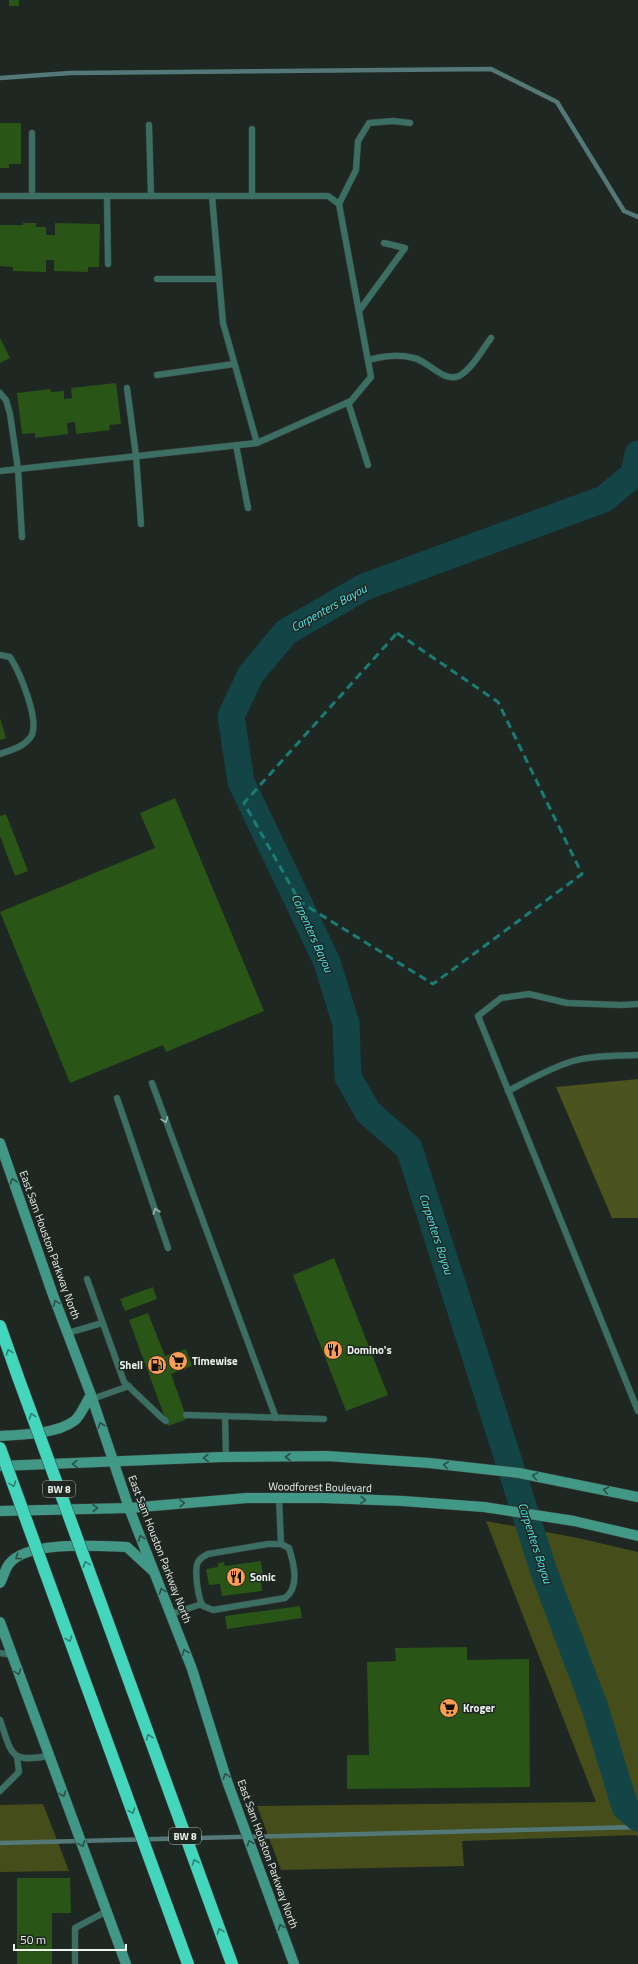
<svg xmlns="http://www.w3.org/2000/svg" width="638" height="1964" font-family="'Titillium Web',sans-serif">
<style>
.green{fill:#454e1a}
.forest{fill:#4b531e}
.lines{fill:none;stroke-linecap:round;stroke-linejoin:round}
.stream{stroke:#547878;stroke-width:4.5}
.river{stroke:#134446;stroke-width:27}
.building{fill:#295517}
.service-casing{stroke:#3b433e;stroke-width:7}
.secondary-casing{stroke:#3b433e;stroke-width:11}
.motorway-casing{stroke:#3b433e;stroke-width:13}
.service{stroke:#3c6f64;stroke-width:6}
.secondary{stroke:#429887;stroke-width:10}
.motorway{stroke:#43d6bc;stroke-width:12}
.motorway-bridge-casing{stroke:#3b433e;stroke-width:13;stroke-linecap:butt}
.motorway-bridge{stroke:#43d6bc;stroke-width:12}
.oneway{stroke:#9db7b0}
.oneway2{stroke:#2b4f45}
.oneway3{stroke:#307e6e}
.marked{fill:none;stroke:#1a7c74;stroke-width:3;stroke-dasharray:8 5;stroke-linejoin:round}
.labels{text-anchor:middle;stroke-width:3;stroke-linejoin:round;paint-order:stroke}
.shield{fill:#1e2721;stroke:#aeb5b0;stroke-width:1}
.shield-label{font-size:10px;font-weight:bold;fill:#ecf2ee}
.street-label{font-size:11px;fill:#ecf2ee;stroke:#1e2721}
.poi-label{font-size:11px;font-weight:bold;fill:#ecf2ee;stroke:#1e2721;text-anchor:start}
.water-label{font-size:12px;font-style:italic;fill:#4ee9ee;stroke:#1e2721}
</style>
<rect width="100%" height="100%" fill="#1e2721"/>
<g class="green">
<path d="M 486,1521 L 578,1538 L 638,1552 L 638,1837 L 636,1835 L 462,1841 L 464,1866 L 281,1870 L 257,1806 L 596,1802 Z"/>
<path d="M 43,1804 L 69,1871 L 0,1872 L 0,1805 Z"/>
</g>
<path class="forest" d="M 638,1079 L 638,1218 L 612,1218 L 556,1087 Z"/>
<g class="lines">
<g class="stream">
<path d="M 0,78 L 70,73 L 491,69 L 557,102 L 624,211 L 638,217"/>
<path d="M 0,1843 L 638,1827"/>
</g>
<path class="river" d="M 638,454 L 634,474 L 604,499 L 364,587 L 286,632 L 251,674 L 231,716 L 241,782 L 327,962 L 346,1024 L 348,1077 L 368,1112 L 409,1148 L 544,1572 L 595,1708 L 625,1807 L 638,1818"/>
</g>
<g class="building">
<rect x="9" y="0" width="10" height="6"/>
<path d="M 0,123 L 21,123 L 21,164 L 9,164 L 9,168 L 0,168 Z"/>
<path d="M 23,223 L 36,223 L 36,227 L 46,227 L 46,235 L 55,235 L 55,223 L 100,224 L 99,267 L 88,267 L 88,272 L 54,271 L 54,260 L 46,260 L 46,272 L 13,271 L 13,267 L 0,266 L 0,225 L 23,225 Z"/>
<path d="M 0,338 L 10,358 L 0,363 Z"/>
<path d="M 116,383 L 121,424 L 109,425 L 110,430 L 76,434 L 75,422 L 67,423 L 68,434 L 35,438 L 35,433 L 22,434 L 17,393 L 50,389 L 51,392 L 64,391 L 64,399 L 72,398 L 71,388 Z"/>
<path d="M 0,718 L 6,738 L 0,740 Z"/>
<path d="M 175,798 L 264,1011 L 166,1052 L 163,1045 L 70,1083 L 0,912 L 155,848 L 140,813 Z"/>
<path d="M 6,814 L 28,871 L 15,876 L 0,836 L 0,816 Z"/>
<path d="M 334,1258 L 388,1395 L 346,1411 L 293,1275 Z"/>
<path d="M 153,1287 L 157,1299 L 125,1311 L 120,1299 Z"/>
<path d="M 148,1313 L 165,1356 L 186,1349 L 192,1366 L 171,1374 L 187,1419 L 168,1426 L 129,1320 Z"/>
<path d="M 261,1561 L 263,1578 L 261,1578 L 262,1591 L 222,1596 L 220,1584 L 209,1585 L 206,1569 L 218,1567 L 218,1563 L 224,1562 L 225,1566 Z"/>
<path d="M 300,1606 L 302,1618 L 227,1629 L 225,1616 Z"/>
<path d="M 467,1647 L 467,1660 L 529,1659 L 530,1787 L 347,1789 L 347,1755 L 369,1755 L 367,1662 L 396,1661 L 395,1648 Z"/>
<path d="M 17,1878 L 70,1878 L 71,1913 L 52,1913 L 52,1964 L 17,1964 Z"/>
</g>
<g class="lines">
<g class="service-casing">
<g id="service">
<path d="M 149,125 L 151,196"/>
<path d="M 0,196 L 328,196 L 339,204 L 371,377 L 351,401 L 257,443 L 0,471"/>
<path d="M 32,196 L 32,133"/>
<path d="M 107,196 L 108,264"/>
<path d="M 212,196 L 223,323 L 257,443"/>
<path d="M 252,196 L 252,129"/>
<path d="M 339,204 L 356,170 L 358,141 L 369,123 L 393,121 L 410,123"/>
<path d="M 157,279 L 219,279"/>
<path d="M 359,311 L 405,248 L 384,243"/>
<path d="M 368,360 C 384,356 398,354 414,358 C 428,361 444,383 459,376 C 472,369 482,350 491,338"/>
<path d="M 157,375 L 234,364"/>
<path d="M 127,388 L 136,456 L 141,524"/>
<path d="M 0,393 L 6,400 L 10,414 L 18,469 L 22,537"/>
<path d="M 348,402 L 368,465"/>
<path d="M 236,445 L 248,508"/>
<path d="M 0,655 L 10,657 C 19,671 42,723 30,738 C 23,747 11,750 0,754"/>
<path d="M 638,1004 L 621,1005 L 567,1003 L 529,994 L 501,998 L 478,1016 L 638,1411"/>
<path d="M 152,1083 L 276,1418"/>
<path d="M 508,1091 C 529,1080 550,1068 573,1061 C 594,1055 617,1056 638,1055"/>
<path d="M 117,1098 L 168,1248"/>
<path d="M 87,1279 L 124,1382 L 162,1418 L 166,1421"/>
<path d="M 68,1333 L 102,1323"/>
<path d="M 92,1399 L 129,1386"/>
<path d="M 186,1415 L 324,1419"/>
<path d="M 225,1416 L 226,1457"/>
<path d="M 279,1498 L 281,1544"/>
<path d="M 268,1544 L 281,1544 L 289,1548 C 294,1564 300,1587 285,1598 L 213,1610 L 203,1606 C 198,1599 194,1570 198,1562 C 200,1558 204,1556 208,1554 Z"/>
<path d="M 171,1614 L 202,1604"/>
<path d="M 0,1653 L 12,1655"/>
<path d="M 0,1720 C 12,1754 9,1763 48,1756"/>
<path d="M 0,1791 L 19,1772 L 17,1757"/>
<path d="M 75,1964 L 75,1928 L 107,1911"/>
</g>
</g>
<g class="secondary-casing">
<g id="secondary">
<path d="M 0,1143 L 53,1295 L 91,1395 L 129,1508 L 192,1669 L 227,1781 L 294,1964"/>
<path d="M 0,1436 C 20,1435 57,1434 74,1421 C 81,1416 86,1402 91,1395"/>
<path d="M 0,1466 L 222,1457 L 327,1456 L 429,1463 L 519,1473 L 638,1497"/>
<path d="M 0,1511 L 129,1508 L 247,1498 L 324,1498 L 403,1501 L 484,1507 L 574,1521 L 638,1536"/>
<path d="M 0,1583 C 3,1578 5,1569 9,1564 C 27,1540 99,1546 127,1547 L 153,1571"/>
<path d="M 0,1622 L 126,1964"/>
</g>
</g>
<g class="motorway-casing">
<g id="motorway">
<path d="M 0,1326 L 18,1377"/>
<path d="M 100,1601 L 232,1964"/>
<path d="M 56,1602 L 188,1964"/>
</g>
</g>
<use href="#service" class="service"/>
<use href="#secondary" class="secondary"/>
<use href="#motorway" class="motorway"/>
<g class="motorway-bridge-casing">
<g id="motorway-bridge">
<path d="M 18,1377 L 100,1601"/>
<path d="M 0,1448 L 56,1602"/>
</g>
</g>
<use href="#motorway-bridge" class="motorway-bridge"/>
</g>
<defs><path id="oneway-chevron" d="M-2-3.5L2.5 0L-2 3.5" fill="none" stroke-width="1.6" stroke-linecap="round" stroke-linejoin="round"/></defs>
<g class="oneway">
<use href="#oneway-chevron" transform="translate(165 1120) rotate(70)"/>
<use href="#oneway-chevron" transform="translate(156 1211) rotate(-109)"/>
</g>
<g class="oneway2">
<use href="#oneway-chevron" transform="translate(13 1181) rotate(-109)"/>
<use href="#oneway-chevron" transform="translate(56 1303) rotate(-111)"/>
<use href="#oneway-chevron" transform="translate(101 1425) rotate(-109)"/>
<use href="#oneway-chevron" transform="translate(288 1457) rotate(180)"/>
<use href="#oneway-chevron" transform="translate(206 1458) rotate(177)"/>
<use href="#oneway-chevron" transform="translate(75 1464) rotate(178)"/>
<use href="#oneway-chevron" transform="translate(446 1465) rotate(-173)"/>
<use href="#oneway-chevron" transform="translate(535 1476) rotate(-170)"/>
<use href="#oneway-chevron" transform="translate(606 1490) rotate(-168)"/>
<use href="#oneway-chevron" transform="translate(363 1500) rotate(2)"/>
<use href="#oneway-chevron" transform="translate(182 1503) rotate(-4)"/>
<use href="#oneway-chevron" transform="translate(95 1508) rotate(-1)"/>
<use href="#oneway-chevron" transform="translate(141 1538) rotate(-112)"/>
<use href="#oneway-chevron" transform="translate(18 1557) rotate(146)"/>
<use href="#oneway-chevron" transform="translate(162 1591) rotate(-111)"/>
<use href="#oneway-chevron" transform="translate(185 1652) rotate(-111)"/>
<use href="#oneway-chevron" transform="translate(18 1672) rotate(70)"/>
<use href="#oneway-chevron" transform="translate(226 1776) rotate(-108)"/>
<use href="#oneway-chevron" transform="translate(63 1794) rotate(69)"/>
<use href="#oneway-chevron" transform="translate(250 1843) rotate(-110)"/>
<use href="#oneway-chevron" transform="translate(82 1844) rotate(69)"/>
<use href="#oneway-chevron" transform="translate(281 1927) rotate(-110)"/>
</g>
<g class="oneway3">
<use href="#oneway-chevron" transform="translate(9 1352) rotate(-110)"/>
<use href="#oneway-chevron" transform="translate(32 1416) rotate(-110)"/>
<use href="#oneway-chevron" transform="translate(13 1484) rotate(70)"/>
<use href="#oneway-chevron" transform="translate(86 1564) rotate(-110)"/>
<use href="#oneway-chevron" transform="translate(69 1639) rotate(70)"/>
<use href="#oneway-chevron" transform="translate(149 1737) rotate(-110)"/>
<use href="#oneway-chevron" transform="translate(132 1811) rotate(70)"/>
<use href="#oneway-chevron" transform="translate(195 1862) rotate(-110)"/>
<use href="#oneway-chevron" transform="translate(220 1931) rotate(-110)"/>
</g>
<path class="marked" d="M 397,633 L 498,702 L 582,874 L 433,984 L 300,902 L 244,803 Z"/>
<defs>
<g id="restaurant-disc" transform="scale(1)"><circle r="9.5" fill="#fc9d53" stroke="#1e2721"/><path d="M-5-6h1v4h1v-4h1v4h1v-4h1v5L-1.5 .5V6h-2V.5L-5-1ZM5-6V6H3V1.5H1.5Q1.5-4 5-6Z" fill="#111"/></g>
<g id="supermarket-disc" transform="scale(1)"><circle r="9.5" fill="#fc9d53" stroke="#1e2721"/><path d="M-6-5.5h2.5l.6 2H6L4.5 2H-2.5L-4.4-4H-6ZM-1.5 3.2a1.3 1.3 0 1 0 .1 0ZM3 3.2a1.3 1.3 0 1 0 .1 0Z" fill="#111"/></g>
<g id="fuel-disc" transform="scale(1)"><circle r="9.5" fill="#fc9d53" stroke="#1e2721"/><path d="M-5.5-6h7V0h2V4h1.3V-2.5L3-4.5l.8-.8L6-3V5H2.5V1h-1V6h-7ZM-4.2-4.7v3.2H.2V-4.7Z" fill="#111"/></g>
</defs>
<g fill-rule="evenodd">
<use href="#restaurant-disc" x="333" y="1350"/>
<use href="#supermarket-disc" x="178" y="1361"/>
<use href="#fuel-disc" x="157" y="1365"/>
<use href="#restaurant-disc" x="236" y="1577"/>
<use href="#supermarket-disc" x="449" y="1708"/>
</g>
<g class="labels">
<g class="shield">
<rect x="43" y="1481" width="32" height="16" rx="3"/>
<rect x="169" y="1828" width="32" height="16" rx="3"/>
</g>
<g class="shield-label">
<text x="59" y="1493">BW 8</text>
<text x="185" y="1840">BW 8</text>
</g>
<g class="street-label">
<text transform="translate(50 1245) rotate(70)" y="4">East Sam Houston Parkway North</text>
<text transform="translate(320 1487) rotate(1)" y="4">Woodforest Boulevard</text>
<text transform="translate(160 1549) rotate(69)" y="4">East Sam Houston Parkway North</text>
<text transform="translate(268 1854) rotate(70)" y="4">East Sam Houston Parkway North</text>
</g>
<g class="poi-label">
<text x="347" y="1354">Domino's</text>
<text x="192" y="1365">Timewise</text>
<text x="143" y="1369" text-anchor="end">Shell</text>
<text x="250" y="1581">Sonic</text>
<text x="463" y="1712">Kroger</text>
</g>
<g class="water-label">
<text transform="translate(329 608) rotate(-29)" y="4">Carpenters Bayou</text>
<text transform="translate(312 933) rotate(66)" y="4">Carpenters Bayou</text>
<text transform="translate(436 1234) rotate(72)" y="4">Carpenters Bayou</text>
<text transform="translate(535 1543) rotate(72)" y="4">Carpenters Bayou</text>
</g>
</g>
<path d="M14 1944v6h112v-6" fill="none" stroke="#ecf2ee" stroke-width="2"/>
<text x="20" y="1944" font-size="12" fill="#ecf2ee" stroke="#1e2721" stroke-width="3" paint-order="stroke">50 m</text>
</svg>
